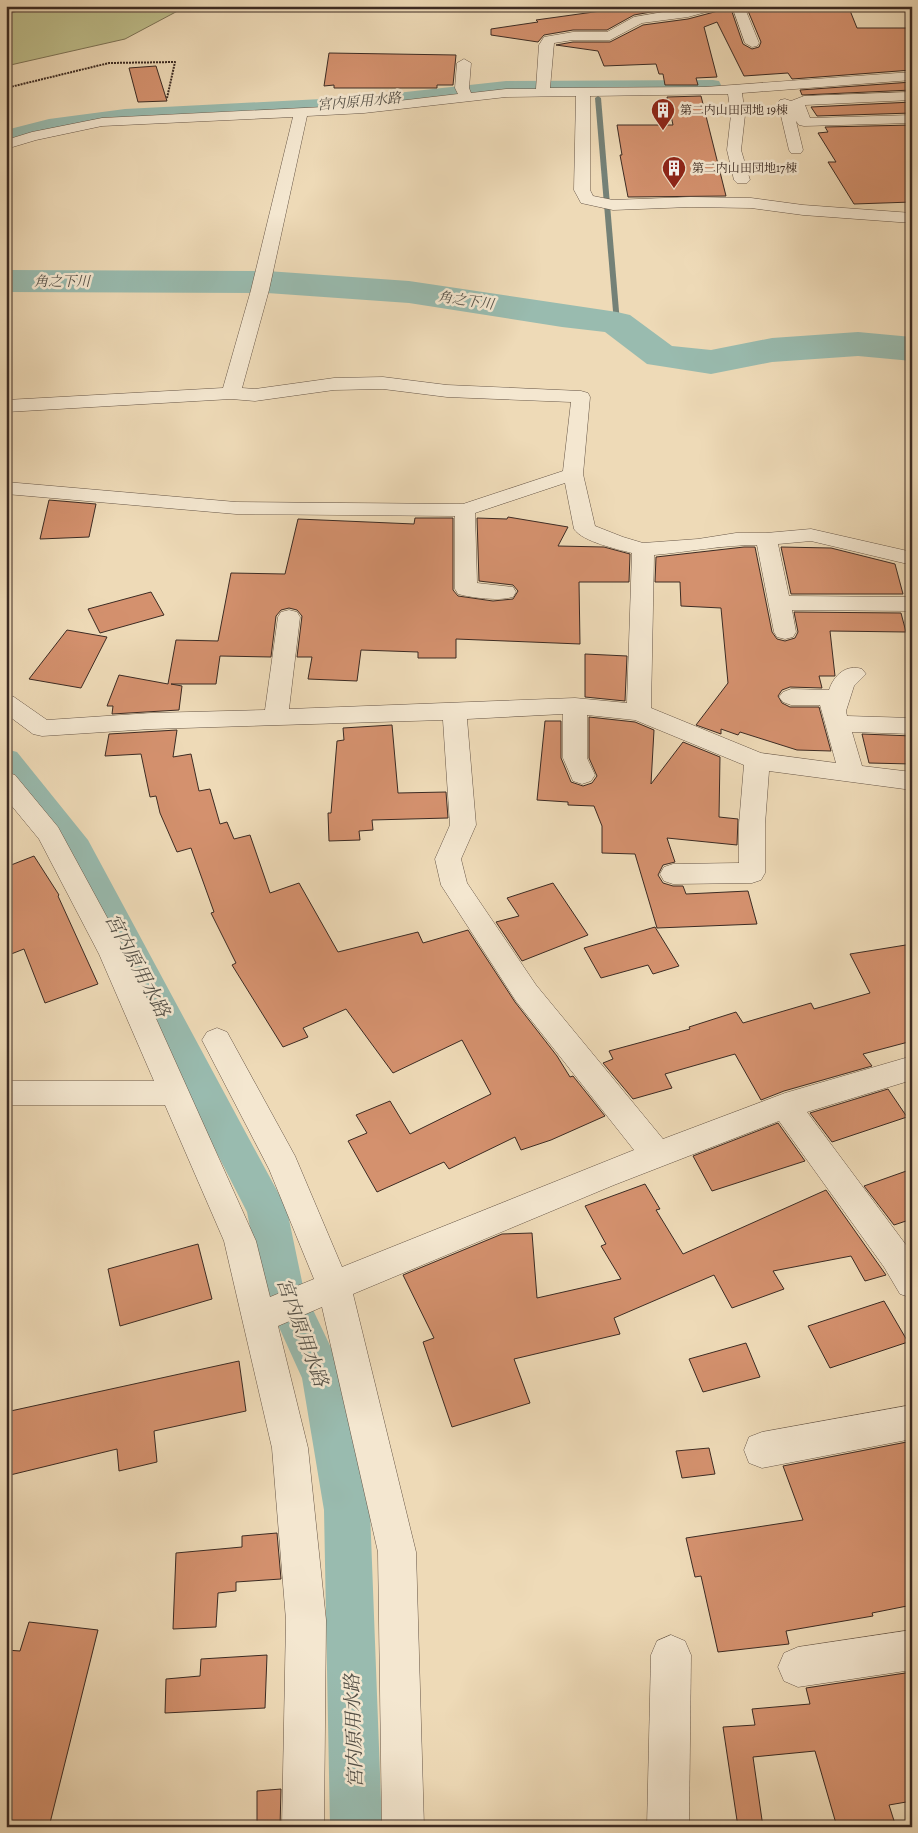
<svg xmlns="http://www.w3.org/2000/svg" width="918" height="1833" font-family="Alegreya,'Noto Serif JP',serif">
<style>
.green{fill:#bebe8b;stroke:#7d7457}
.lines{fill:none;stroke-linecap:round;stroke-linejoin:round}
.stream{fill:#748177;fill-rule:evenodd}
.canal{fill:#99bbaf;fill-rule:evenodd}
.river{fill:#99bbaf;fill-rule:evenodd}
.building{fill:#d4916e;stroke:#3c2b23}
.minor-casing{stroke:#685748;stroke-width:1}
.path{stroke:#3c2b23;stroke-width:2;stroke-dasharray:2 1;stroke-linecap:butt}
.minor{fill:#f4e7d0;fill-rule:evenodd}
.labels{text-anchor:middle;stroke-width:5;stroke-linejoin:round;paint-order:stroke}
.far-poi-label{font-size:12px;fill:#3c2b23;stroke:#f4e7d0;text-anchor:start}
.far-water-label{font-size:14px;font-style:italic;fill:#534f46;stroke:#f4e7d0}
.near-water-label{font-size:19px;font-style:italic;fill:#534f46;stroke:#f4e7d0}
</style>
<rect width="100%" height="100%" fill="#eedab7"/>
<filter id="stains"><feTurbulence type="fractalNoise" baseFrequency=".004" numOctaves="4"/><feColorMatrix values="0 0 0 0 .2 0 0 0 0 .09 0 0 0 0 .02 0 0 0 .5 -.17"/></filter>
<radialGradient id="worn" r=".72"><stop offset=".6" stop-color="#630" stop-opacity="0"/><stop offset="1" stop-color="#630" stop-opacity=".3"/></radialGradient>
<path class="green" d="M 32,6 L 187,6 L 125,39 L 6,66 L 6,15 Z"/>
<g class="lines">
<path class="stream" d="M 598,96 L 601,98 L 620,323 L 617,325 L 614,323 L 595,98 Z"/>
<g class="canal">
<path d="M 713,80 L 719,81 L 721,85 L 719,89 L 506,91 L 360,107 L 125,119 L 50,129 L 6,141 L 6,130 L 49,119 L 125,109 L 360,97 L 506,81 Z"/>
<path d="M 6,749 L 17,752 L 88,840 L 281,1198 L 287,1210 L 304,1291 L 345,1377 L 370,1510 L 382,1827 L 330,1827 L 324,1510 L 302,1378 L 263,1292 L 247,1212 L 64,854 L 6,780 Z"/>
</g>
<path class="river" d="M 6,270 L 267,271 L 409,281 L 617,312 L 630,315 L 672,346 L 711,350 L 772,338 L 858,332 L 912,337 L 912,361 L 858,356 L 772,362 L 711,374 L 647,364 L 605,332 L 562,327 L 409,303 L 267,293 L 6,292 Z"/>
</g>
<g class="building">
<path d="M 637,6 L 685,6 L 634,15 L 607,30 L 573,30 L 544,35 L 538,42 L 491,35 L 491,29 L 538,22 L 536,20 Z"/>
<path d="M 721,6 L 730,6 L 743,44 L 752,49 L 759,47 L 761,42 L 746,6 L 849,8 L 857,28 L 912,28 L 912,70 L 792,79 L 788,73 L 744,76 L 717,22 L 704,27 L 717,77 L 696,78 L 698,85 L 665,85 L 663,74 L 659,74 L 656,64 L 604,66 L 598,51 L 556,45 L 573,42 L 610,42 L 643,25 L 688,19 L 718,11 Z"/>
<path d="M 329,53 L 456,55 L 453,85 L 437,85 L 437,88 L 334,88 L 334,85 L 324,86 Z"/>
<path d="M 156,66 L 167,101 L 138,102 L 129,68 Z"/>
<path d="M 912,82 L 912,90 L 802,95 L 800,90 Z"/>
<path d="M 701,96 L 726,196 L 628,197 L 620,155 L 622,155 L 617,125 L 673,125 L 667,97 Z"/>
<path d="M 912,102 L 912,113 L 817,116 L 811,107 Z"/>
<path d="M 912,125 L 912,202 L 854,204 L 828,162 L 836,162 L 818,133 L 828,132 L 825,127 Z"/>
<path d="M 49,500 L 96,504 L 89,537 L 40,539 Z"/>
<path d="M 508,517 L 568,527 L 558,546 L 604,547 L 630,554 L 629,582 L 579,582 L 580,644 L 456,639 L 456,658 L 418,658 L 418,652 L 361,650 L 357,681 L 308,679 L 312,657 L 297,657 L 302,616 L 297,610 L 289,608 L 281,610 L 276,616 L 271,657 L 220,656 L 216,684 L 171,684 L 182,686 L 179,710 L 112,714 L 113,706 L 107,706 L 119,675 L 168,684 L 176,640 L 218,641 L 231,573 L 285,574 L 298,519 L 414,524 L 415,518 L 453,518 L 453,590 L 458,596 L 493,601 L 513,599 L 518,591 L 513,585 L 479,581 L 477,518 L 507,519 Z"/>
<path d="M 744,547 L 755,547 L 772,632 L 777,639 L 785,641 L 795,638 L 798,632 L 794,612 L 901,613 L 906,632 L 830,631 L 835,676 L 819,676 L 822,688 L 790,687 L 782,690 L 778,696 L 782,703 L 790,707 L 819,707 L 831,751 L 797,750 L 740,732 L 738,735 L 721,729 L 721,734 L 696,725 L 728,683 L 721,608 L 681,606 L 680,582 L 655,582 L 656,557 Z"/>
<path d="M 781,547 L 831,548 L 895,564 L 903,594 L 791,594 Z"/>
<path d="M 151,592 L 164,615 L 100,633 L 88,609 Z"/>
<path d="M 67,630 L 107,637 L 81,688 L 29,679 Z"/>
<path d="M 585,654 L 627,656 L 625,701 L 585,697 Z"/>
<path d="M 589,717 L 635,722 L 654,730 L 651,784 L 683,742 L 720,757 L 719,817 L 738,819 L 737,845 L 667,838 L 675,862 L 663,865 L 658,875 L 663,883 L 673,886 L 683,886 L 686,894 L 748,891 L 757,924 L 657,928 L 635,854 L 602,853 L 602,826 L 594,806 L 568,805 L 568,802 L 537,800 L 545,721 L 561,721 L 561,758 L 571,782 L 583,786 L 592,783 L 597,776 L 589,758 Z"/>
<path d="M 392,725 L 398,793 L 446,792 L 448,818 L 372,820 L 373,830 L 359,831 L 360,840 L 329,841 L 328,813 L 331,813 L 337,741 L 344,740 L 343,728 Z"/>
<path d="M 177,730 L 173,757 L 191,754 L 199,791 L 210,789 L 220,824 L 227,822 L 234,839 L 250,835 L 270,893 L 299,883 L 338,952 L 418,932 L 423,943 L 468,930 L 515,1002 L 557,1056 L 570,1077 L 573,1076 L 605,1116 L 551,1140 L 521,1150 L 515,1137 L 449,1169 L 444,1162 L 377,1192 L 348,1141 L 367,1133 L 356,1115 L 390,1101 L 410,1134 L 491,1094 L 462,1040 L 393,1073 L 346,1009 L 303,1028 L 308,1037 L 283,1047 L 232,965 L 236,963 L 211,913 L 214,912 L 191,848 L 177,852 L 160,813 L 156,796 L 150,797 L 141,754 L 105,756 L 109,734 Z"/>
<path d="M 862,734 L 912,736 L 912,764 L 869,763 Z"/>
<path d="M 34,856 L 59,895 L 58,896 L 98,984 L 45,1003 L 24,949 L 6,956 L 6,867 Z"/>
<path d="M 553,883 L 588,935 L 522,961 L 496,922 L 519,916 L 507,898 Z"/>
<path d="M 655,927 L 679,966 L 653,974 L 648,965 L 601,978 L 584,948 Z"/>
<path d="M 912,944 L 912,1041 L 863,1054 L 872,1066 L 784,1091 L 761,1100 L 735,1054 L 665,1074 L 672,1088 L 633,1099 L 603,1063 L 613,1059 L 609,1051 L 690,1029 L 689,1027 L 736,1012 L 743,1023 L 811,1003 L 814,1009 L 870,993 L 850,954 Z"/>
<path d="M 888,1089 L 907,1117 L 832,1142 L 810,1113 Z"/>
<path d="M 778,1123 L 805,1161 L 712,1191 L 693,1156 Z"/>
<path d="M 912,1169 L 912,1219 L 894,1225 L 864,1186 Z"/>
<path d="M 645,1184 L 660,1209 L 656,1210 L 683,1254 L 826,1190 L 886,1275 L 865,1281 L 851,1256 L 773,1271 L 784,1289 L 732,1308 L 714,1275 L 614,1318 L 620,1334 L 514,1359 L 530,1403 L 452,1427 L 423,1342 L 434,1338 L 403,1275 L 502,1234 L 532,1233 L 537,1298 L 621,1279 L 601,1246 L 606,1244 L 585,1206 Z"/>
<path d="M 198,1244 L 212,1299 L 120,1326 L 108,1269 Z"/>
<path d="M 884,1301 L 908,1342 L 830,1368 L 808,1326 Z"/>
<path d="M 746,1343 L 760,1377 L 703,1392 L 689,1359 Z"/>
<path d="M 239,1361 L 246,1411 L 154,1431 L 157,1462 L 119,1471 L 117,1449 L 6,1476 L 6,1412 Z"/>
<path d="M 912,1441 L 912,1605 L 872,1613 L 873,1616 L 786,1631 L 789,1644 L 718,1652 L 701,1576 L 695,1577 L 686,1538 L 803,1520 L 783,1466 Z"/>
<path d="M 709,1448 L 715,1474 L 682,1478 L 676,1451 Z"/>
<path d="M 277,1533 L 281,1579 L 236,1582 L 236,1591 L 218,1593 L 216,1627 L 173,1629 L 176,1553 L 242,1547 L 242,1536 Z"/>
<path d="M 29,1622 L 98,1630 L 49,1827 L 6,1827 L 6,1650 L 20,1651 Z"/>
<path d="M 267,1655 L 265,1708 L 165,1713 L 166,1679 L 200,1676 L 201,1659 Z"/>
<path d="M 912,1672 L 912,1801 L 889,1805 L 896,1827 L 837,1827 L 815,1751 L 753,1757 L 763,1827 L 738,1827 L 723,1727 L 755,1725 L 752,1709 L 810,1704 L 806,1688 Z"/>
<path d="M 281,1789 L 280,1827 L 257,1827 L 257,1791 Z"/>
</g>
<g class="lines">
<g class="minor-casing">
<g id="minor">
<path d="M 698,6 L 719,6 L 717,9 L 688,17 L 642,23 L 610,40 L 573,40 L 554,43 L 550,88 L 705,87 L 912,72 L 912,80 L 742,93 L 745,115 L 741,150 L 750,180 L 747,183 L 737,183 L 734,180 L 727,150 L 731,115 L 728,94 L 590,96 L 590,190 L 593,196 L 613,200 L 690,197 L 751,198 L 803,205 L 912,213 L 912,223 L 803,215 L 751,208 L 690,207 L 613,210 L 581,203 L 574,190 L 576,96 L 506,97 L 364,113 L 307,116 L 269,290 L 242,388 L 255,389 L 334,378 L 383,377 L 447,385 L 581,391 L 588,393 L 590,397 L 583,474 L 595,526 L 623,537 L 643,543 L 698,539 L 736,533 L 766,533 L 811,529 L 912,552 L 912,565 L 811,541 L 778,544 L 789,596 L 912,597 L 912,611 L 792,610 L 796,632 L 793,637 L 785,639 L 777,637 L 774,632 L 757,545 C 722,545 688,552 654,555 L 651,708 L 761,753 L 836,763 L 820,705 L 791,705 L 783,702 L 779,697 L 783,692 L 791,689 L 829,690 C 834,675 846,664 862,669 L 866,674 L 854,686 L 846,711 L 847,716 L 912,718 L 912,734 L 852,732 L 862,766 L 912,772 L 912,790 L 769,771 L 765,824 L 765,873 L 761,880 L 752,883 L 673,884 L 664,881 L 660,874 L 664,867 L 673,864 L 739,863 L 739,824 L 744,765 L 635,720 L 587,715 L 587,758 L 595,775 L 591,781 L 582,784 L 573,781 L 563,758 L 563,714 L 467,719 L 476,825 L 461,859 L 467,883 L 536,985 L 663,1139 L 785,1093 L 912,1056 L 912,1080 L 807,1112 L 912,1253 L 912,1298 L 900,1294 L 884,1267 L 779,1121 L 614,1185 L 353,1294 L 416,1552 L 424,1827 L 382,1827 L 378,1552 L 322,1307 L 278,1326 L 308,1448 L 326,1620 L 324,1827 L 282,1827 L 286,1620 L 272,1448 L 224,1241 L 165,1105 L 6,1105 L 6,1081 L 154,1081 L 99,954 L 39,839 L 6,799 L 6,772 L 15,775 L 58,827 L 127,954 L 256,1241 L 270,1297 L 314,1279 L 269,1169 L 202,1040 L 207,1032 L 217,1028 L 227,1032 L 295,1156 L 342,1267 L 634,1150 L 516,1001 L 441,885 L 435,859 L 450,825 L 443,720 L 151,729 L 42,736 L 33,734 L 6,714 L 6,694 L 14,697 L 47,720 L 151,713 L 265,710 L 278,617 L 281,612 L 289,610 L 297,612 L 300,617 L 289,709 L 575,698 L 627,703 L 632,553 C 617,549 583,542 574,529 L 565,483 L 475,513 L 477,583 L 513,587 L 516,592 L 513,597 C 497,601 474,598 458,594 L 455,589 L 455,516 L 236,514 L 6,494 L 6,482 L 236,502 L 463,504 L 563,471 L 571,402 L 447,397 L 383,389 L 334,390 L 255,401 L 231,399 L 6,412 L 6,400 L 223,388 L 251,290 L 293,117 L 102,126 L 36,140 L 6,149 L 6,140 L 32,132 L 102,118 L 364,105 L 458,94 L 455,88 L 457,63 L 464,59 L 471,63 L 469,88 L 471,93 L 506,89 L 536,89 L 539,45 L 544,37 L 573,32 L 607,32 L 634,17 Z"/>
<path d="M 732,6 L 744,6 L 759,43 L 757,46 L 752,47 L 745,43 Z"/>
<path d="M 912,92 L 912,100 L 805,105 L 810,118 L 912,115 L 912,123 L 804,126 L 799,125 L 796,121 L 803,150 L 801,153 L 791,153 L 789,150 L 778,103 L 780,100 L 785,99 L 791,101 L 804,96 Z"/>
<path d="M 912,1405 L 912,1439 L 762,1468 L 749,1463 L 744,1450 L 749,1437 L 762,1432 Z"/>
<path d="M 912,1630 L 912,1670 L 798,1687 L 784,1681 L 778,1667 L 784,1653 L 798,1647 Z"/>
<path d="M 671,1635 L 685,1641 L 691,1655 L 689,1827 L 647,1827 L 651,1655 L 657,1641 Z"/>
</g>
</g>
<path class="path" d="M 6,88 L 109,63 L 175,62 L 167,98"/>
<use href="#minor" class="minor"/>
</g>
<defs>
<g id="building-pin" transform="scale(1.25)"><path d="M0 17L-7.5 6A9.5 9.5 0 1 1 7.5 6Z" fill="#8f2418" stroke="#f4e7d0"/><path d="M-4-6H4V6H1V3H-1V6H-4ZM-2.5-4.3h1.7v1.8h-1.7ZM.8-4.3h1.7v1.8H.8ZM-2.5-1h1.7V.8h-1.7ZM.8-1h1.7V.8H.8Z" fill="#fff"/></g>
</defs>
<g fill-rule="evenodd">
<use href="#building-pin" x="663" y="110"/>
<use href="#building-pin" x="674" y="168"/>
</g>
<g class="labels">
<g class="far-poi-label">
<text x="680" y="114">第二内山田団地 19棟</text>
<text x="692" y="172">第二内山田団地17棟</text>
</g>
<g class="far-water-label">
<text transform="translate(359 101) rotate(-5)" y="5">宮内原用水路</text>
<text x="62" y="286">角之下川</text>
<text transform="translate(466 300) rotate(8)" y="5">角之下川</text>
</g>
<g class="near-water-label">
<text transform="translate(138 965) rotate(62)" y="7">宮内原用水路</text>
<text transform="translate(303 1332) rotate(70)" y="7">宮内原用水路</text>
<text transform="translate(353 1731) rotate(-92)" y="7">宮内原用水路</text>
</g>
</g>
<rect width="918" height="1833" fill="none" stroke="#eedab7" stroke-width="25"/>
<rect x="8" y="8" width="903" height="1818" fill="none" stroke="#3c2b23" stroke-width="2.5"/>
<rect x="12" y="12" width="893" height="1808" fill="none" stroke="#3c2b23"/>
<rect width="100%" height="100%" filter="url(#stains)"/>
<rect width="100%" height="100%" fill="url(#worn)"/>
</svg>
